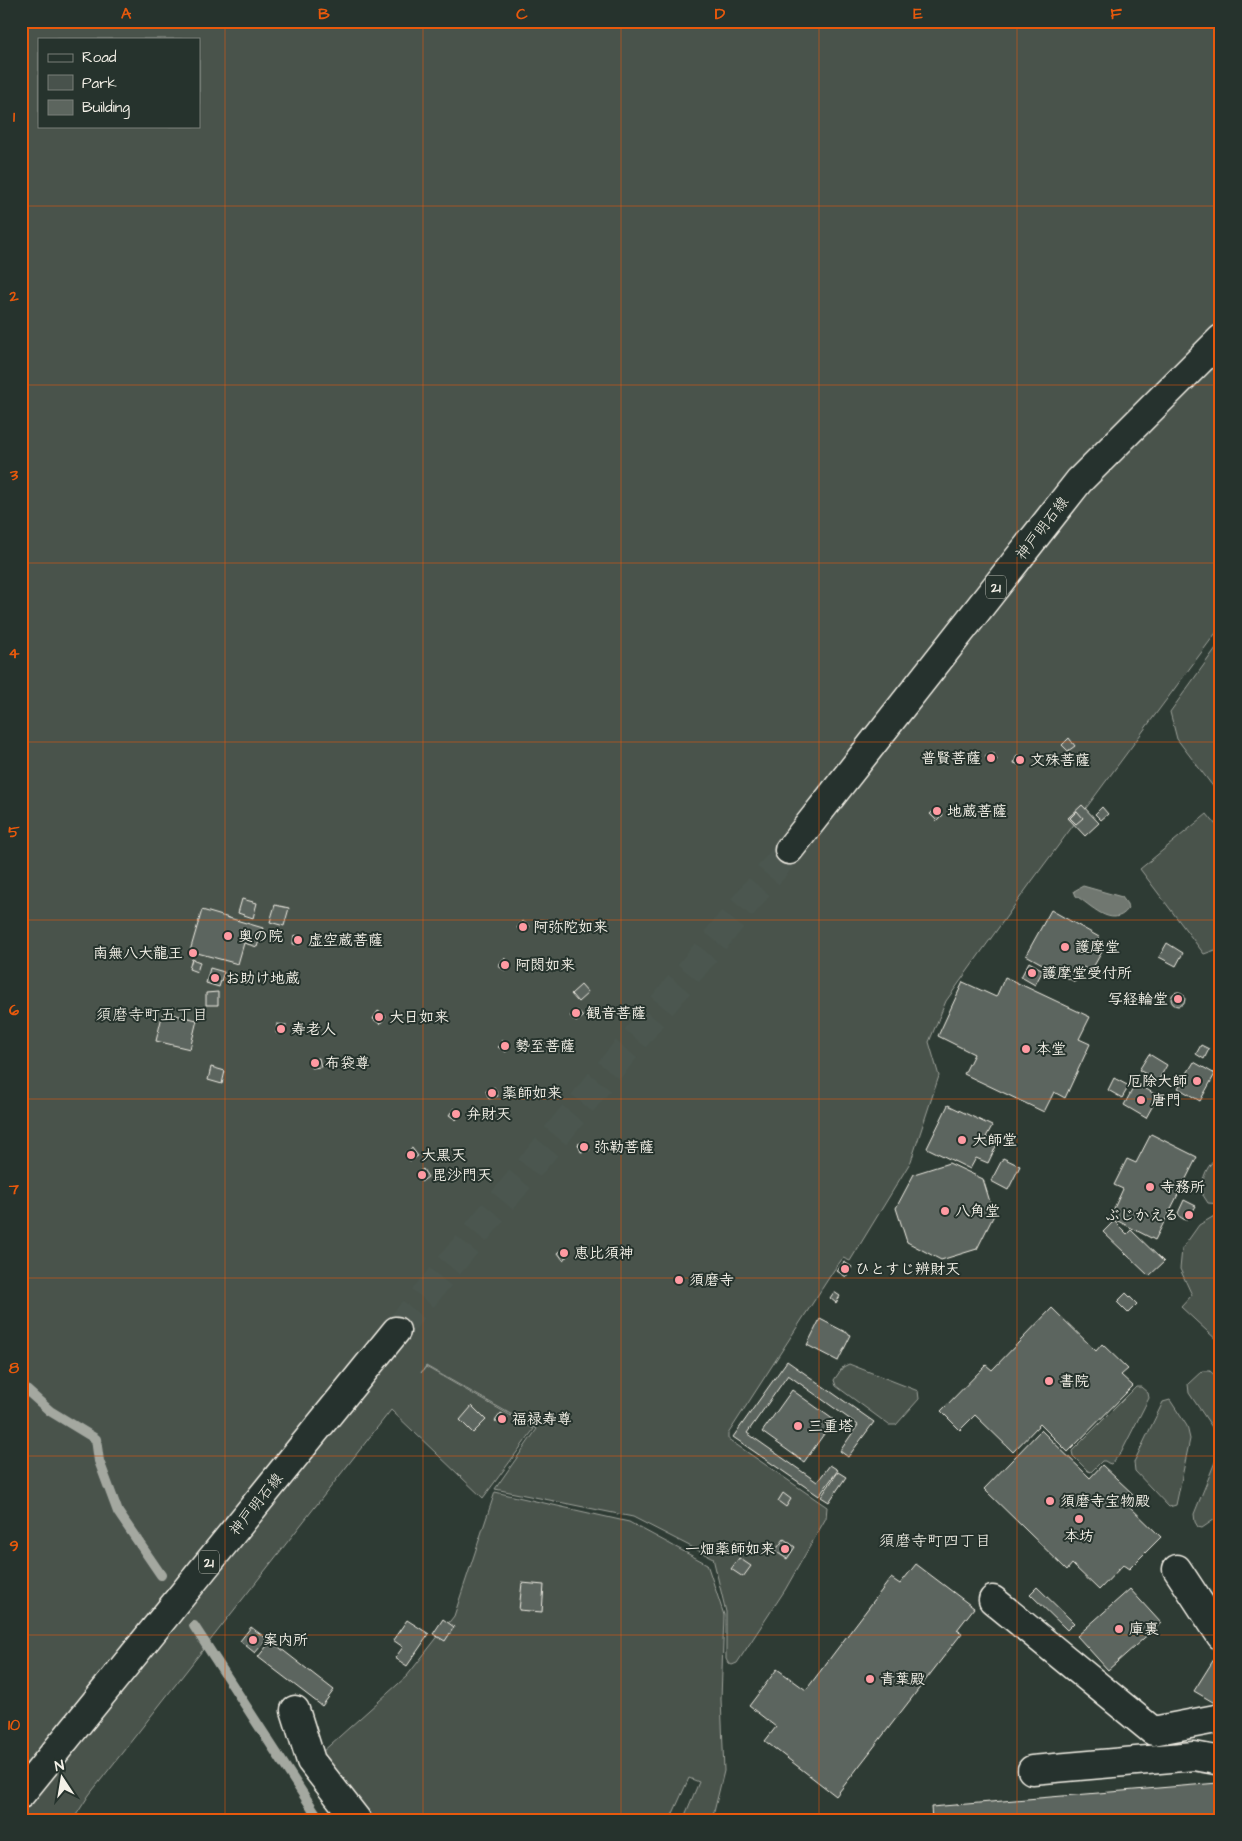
<svg xmlns="http://www.w3.org/2000/svg" width="1242" height="1841" font-family="'Architects Daughter','Klee One',sans-serif">
<style>
.green{fill:#48524c;stroke:#9ea29a;fill-rule:evenodd}
.water{fill:#6f7770;stroke:#a4a8a0}
.lines{fill:none;stroke-linecap:round;stroke-linejoin:round}
.stream{stroke:#a4a8a0;stroke-width:10}
.building{fill:#5c655e;stroke:#f4f1e8}
.major-tunnel{stroke:#4c564f;stroke-width:28;stroke-dasharray:28 14;stroke-linecap:butt}
.minor-casing{stroke:#f4f1e8;stroke-width:31}
.major-casing{stroke:#f4f1e8;stroke-width:31}
.minor{stroke:#26332d;stroke-width:28}
.major{stroke:#26332d;stroke-width:28}
.grid{fill:none;stroke:#e8590c;stroke-width:1;stroke-opacity:0.55}
.poi-dot{fill:#ff9aa2;stroke:#26332d;stroke-width:2}
.labels{text-anchor:middle;stroke-width:4;stroke-linejoin:round;paint-order:stroke}
.shield{fill:#26332d;stroke:#b6b8b0;stroke-width:1}
.shield-label{font-size:14px;font-weight:bold;fill:#f4f1e8}
.street-label{font-size:15px;fill:#f4f1e8;stroke:#26332d}
.poi-label{font-size:15px;font-weight:bold;fill:#f4f1e8;stroke:#26332d;text-anchor:start}
.neighbourhood-label{font-size:16px;fill:#f4f1e8;stroke:#26332d}
.neatline{fill:none;stroke:#e8590c;stroke-width:2}
.grid-label{font-size:16px;text-anchor:middle;font-weight:bold;fill:#e8590c}
</style>
<rect width="100%" height="100%" fill="#2e3b34"/>
<filter id="ink" filterUnits="userSpaceOnUse"><feTurbulence type="fractalNoise" baseFrequency=".02" numOctaves="2"/><feDisplacementMap in="SourceGraphic" scale="10" xChannelSelector="R" yChannelSelector="G"/><feConvolveMatrix kernelMatrix="1 2 1 2 8 2 1 2 1" color-interpolation-filters="sRGB"/></filter>
<g filter="url(#ink)">
<g class="green">
<path d="M 21,21 L 1221,21 L 1221,626 L 1032,881 L 946,1001 L 929,1042 L 939,1076 L 911,1161 L 850,1261 L 843,1258 L 834,1270 L 728,1434 L 728,1439 L 827,1507 L 826,1518 L 785,1590 L 737,1663 L 732,1665 L 728,1663 L 726,1659 L 726,1612 L 713,1558 L 633,1517 L 495,1489 L 537,1429 L 426,1366 L 421,1373 L 426,1367 L 534,1429 L 483,1498 L 391,1410 L 89,1795 L 73,1820 L 21,1820 ZM 39,39 L 199,39 L 199,126 L 39,126 Z"/>
<path d="M 1221,641 L 1221,797 L 1177,739 L 1170,712 Z"/>
<path d="M 1207,814 L 1221,831 L 1221,948 L 1204,954 L 1140,869 Z"/>
<path d="M 1221,1157 L 1221,1204 L 1208,1203 L 1201,1192 C 1202,1179 1207,1161 1221,1157 Z"/>
<path d="M 1221,1212 L 1221,1344 L 1181,1307 L 1192,1295 L 1180,1269 L 1182,1249 L 1199,1225 Z"/>
<path d="M 849,1364 L 918,1391 L 919,1399 L 896,1425 L 889,1425 L 836,1386 L 834,1380 L 843,1367 Z"/>
<path d="M 1202,1371 L 1210,1371 L 1221,1381 L 1221,1515 L 1202,1528 L 1198,1527 L 1195,1522 L 1194,1514 L 1217,1457 L 1216,1433 L 1189,1393 L 1188,1384 Z"/>
<path d="M 1136,1387 L 1141,1387 L 1148,1393 L 1149,1398 L 1121,1453 L 1111,1464 L 1108,1463 L 1105,1461 L 1102,1461 L 1091,1472 L 1088,1471 L 1073,1456 L 1072,1451 Z"/>
<path d="M 1170,1400 L 1187,1426 L 1190,1439 L 1176,1505 L 1169,1507 L 1135,1471 L 1134,1462 L 1163,1402 Z"/>
<path d="M 495,1492 L 629,1522 L 707,1564 L 724,1615 L 721,1699 L 724,1771 L 712,1820 L 683,1820 L 699,1782 L 689,1778 L 670,1820 L 373,1820 L 321,1753 L 407,1676 L 454,1616 Z"/>
</g>
<path class="water" d="M 1083,886 L 1122,897 L 1127,904 L 1128,909 C 1112,930 1090,904 1076,896 L 1074,891 Z"/>
<g class="lines">
<g class="stream">
<path d="M 21,1385 L 50,1411 L 96,1439 L 99,1461 L 118,1512 L 161,1575"/>
<path d="M 194,1626 L 320,1820"/>
</g>
</g>
<g class="building">
<path d="M 1069,738 L 1075,746 L 1068,751 L 1062,745 Z"/>
<path d="M 993,752 L 997,760 L 989,764 L 985,756 Z"/>
<path d="M 1017,755 L 1026,757 L 1023,766 L 1014,763 Z"/>
<path d="M 1082,805 L 1099,823 L 1085,836 L 1068,818 Z"/>
<path d="M 1102,807 L 1108,814 L 1101,820 L 1095,814 Z"/>
<path d="M 937,808 L 943,815 L 937,821 L 930,814 Z"/>
<path d="M 1077,811 L 1083,818 L 1076,824 L 1070,818 Z"/>
<path d="M 242,899 L 257,903 L 253,918 L 238,913 Z"/>
<path d="M 275,905 L 289,908 L 284,926 L 270,922 Z"/>
<path d="M 202,910 L 263,928 L 257,947 L 244,943 L 238,964 L 190,951 Z"/>
<path d="M 1051,910 L 1099,937 L 1095,945 L 1103,950 L 1091,971 L 1083,967 L 1075,982 L 1026,955 Z"/>
<path d="M 522,921 L 530,926 L 525,933 L 517,928 Z"/>
<path d="M 294,935 L 303,937 L 301,945 L 293,944 Z"/>
<path d="M 1167,943 L 1183,953 L 1176,966 L 1159,957 Z"/>
<path d="M 504,958 L 511,963 L 506,971 L 498,966 Z"/>
<path d="M 192,959 L 200,962 L 197,972 L 189,969 Z"/>
<path d="M 1029,962 L 1043,970 L 1035,985 L 1021,977 Z"/>
<path d="M 210,968 L 224,972 L 219,987 L 206,983 Z"/>
<path d="M 1005,977 L 1090,1017 L 1079,1039 L 1090,1044 L 1065,1098 L 1054,1092 L 1044,1112 L 964,1074 L 974,1054 L 938,1036 L 963,982 L 996,997 Z"/>
<path d="M 581,985 L 588,993 L 578,1002 L 571,994 Z"/>
<circle cx="1178" cy="999" r="7"/>
<path d="M 218,992 L 218,1005 L 206,1005 L 206,993 Z"/>
<path d="M 577,1010 L 583,1017 L 576,1022 L 570,1016 Z"/>
<path d="M 378,1011 L 386,1016 L 380,1024 L 373,1019 Z"/>
<path d="M 163,1012 L 197,1020 L 190,1049 L 156,1041 Z"/>
<path d="M 277,1024 L 286,1025 L 285,1034 L 276,1033 Z"/>
<path d="M 503,1040 L 511,1045 L 506,1052 L 498,1047 Z"/>
<path d="M 1201,1045 L 1209,1049 L 1204,1059 L 1196,1054 Z"/>
<path d="M 1149,1054 L 1167,1065 L 1158,1081 L 1139,1070 Z"/>
<path d="M 319,1058 L 321,1067 L 311,1068 L 310,1060 Z"/>
<path d="M 1194,1062 L 1215,1074 L 1200,1101 L 1178,1088 Z"/>
<path d="M 211,1067 L 225,1071 L 222,1084 L 208,1080 Z"/>
<path d="M 1114,1078 L 1129,1086 L 1122,1098 L 1108,1090 Z"/>
<path d="M 1136,1083 L 1158,1096 L 1146,1118 L 1124,1105 Z"/>
<path d="M 494,1087 L 498,1096 L 489,1099 L 486,1091 Z"/>
<path d="M 948,1105 L 992,1126 L 986,1137 L 998,1142 L 988,1163 L 976,1158 L 970,1169 L 927,1148 Z"/>
<path d="M 454,1108 L 462,1113 L 456,1120 L 449,1115 Z"/>
<path d="M 1151,1134 L 1197,1157 L 1155,1240 L 1110,1217 L 1123,1189 L 1114,1185 L 1127,1159 L 1136,1163 Z"/>
<path d="M 586,1141 L 590,1150 L 581,1152 L 578,1144 Z"/>
<path d="M 412,1148 L 418,1156 L 410,1161 L 405,1153 Z"/>
<path d="M 1003,1158 L 1020,1166 L 1008,1190 L 991,1181 Z"/>
<path d="M 949,1163 L 983,1179 L 994,1215 L 977,1249 L 941,1260 L 907,1242 L 896,1208 L 914,1174 Z"/>
<path d="M 423,1169 L 428,1177 L 421,1182 L 416,1174 Z"/>
<path d="M 1184,1200 L 1196,1206 L 1189,1218 L 1185,1220 L 1180,1217 L 1178,1213 Z"/>
<path d="M 1114,1221 L 1127,1234 L 1131,1230 L 1164,1262 L 1149,1276 L 1103,1232 Z"/>
<path d="M 565,1247 L 570,1254 L 563,1260 L 558,1253 Z"/>
<path d="M 844,1262 L 852,1267 L 846,1277 L 837,1271 Z"/>
<path d="M 834,1292 L 840,1296 L 836,1303 L 830,1298 Z"/>
<path d="M 1126,1293 L 1137,1304 L 1128,1313 L 1117,1302 Z"/>
<path d="M 1052,1308 L 1096,1351 L 1102,1344 L 1128,1369 L 1121,1375 L 1133,1386 L 1068,1452 L 1040,1424 L 1013,1452 L 975,1415 L 960,1430 L 941,1411 L 986,1365 L 992,1370 Z"/>
<path d="M 820,1319 L 851,1335 L 838,1361 L 807,1345 Z"/>
<path d="M 787,1361 L 874,1422 L 848,1457 L 840,1451 L 858,1425 L 788,1375 L 747,1433 L 817,1482 L 830,1465 L 838,1470 L 819,1496 L 733,1437 Z"/>
<path d="M 792,1390 L 834,1420 L 804,1462 L 762,1432 Z"/>
<path d="M 472,1406 L 486,1420 L 473,1433 L 460,1420 Z"/>
<path d="M 501,1413 L 508,1418 L 503,1426 L 495,1421 Z"/>
<path d="M 1041,1430 L 1090,1478 L 1102,1465 L 1133,1494 L 1125,1502 L 1161,1537 L 1129,1569 L 1123,1565 L 1099,1590 L 1072,1564 L 1067,1570 L 984,1489 Z"/>
<path d="M 838,1472 L 846,1477 L 829,1502 L 821,1497 Z"/>
<path d="M 783,1493 L 791,1499 L 786,1507 L 778,1501 Z"/>
<path d="M 784,1539 L 795,1547 L 787,1559 L 775,1551 Z"/>
<path d="M 739,1558 L 751,1566 L 743,1577 L 731,1569 Z"/>
<path d="M 916,1564 L 974,1608 L 957,1630 L 962,1633 L 836,1796 L 765,1741 L 776,1727 L 749,1706 L 777,1669 L 806,1690 L 891,1578 L 900,1584 Z"/>
<path d="M 522,1583 L 544,1585 L 542,1612 L 519,1610 Z"/>
<path d="M 1037,1587 L 1074,1623 L 1067,1630 L 1030,1594 Z"/>
<path d="M 1130,1589 L 1161,1623 L 1108,1670 L 1077,1636 Z"/>
<path d="M 443,1619 L 454,1627 L 445,1641 L 433,1634 Z"/>
<path d="M 407,1620 L 429,1634 L 407,1666 L 395,1658 L 403,1647 L 393,1640 Z"/>
<path d="M 251,1627 L 267,1639 L 255,1653 L 240,1641 Z"/>
<path d="M 271,1641 L 334,1690 L 322,1706 L 258,1657 Z"/>
<path d="M 1221,1648 L 1221,1701 L 1218,1705 L 1194,1691 Z"/>
<path d="M 1218,1783 L 1220,1820 L 932,1820 L 931,1807 Z"/>
</g>
<g class="lines">
<path class="major-tunnel" d="M 396,1331 L 789,850"/>
<g class="minor-casing">
<g id="minor">
<path d="M 1177,1569 L 1221,1636"/>
<path d="M 993,1600 L 1153,1731 L 1221,1718"/>
<path d="M 295,1710 L 311,1761 L 357,1820"/>
<path d="M 1032,1770 L 1194,1756 L 1221,1761"/>
</g>
</g>
<g class="major-casing">
<g id="major">
<path d="M 789,850 L 1079,481 L 1221,339"/>
<path d="M 21,1794 L 396,1331"/>
</g>
</g>
<use href="#minor" class="minor"/>
<use href="#major" class="major"/>
</g>
</g>
<path class="grid" d="M 225,21 L 225,1820M 423,21 L 423,1820M 621,21 L 621,1820M 819,21 L 819,1820M 1017,21 L 1017,1820M 21,206 L 1221,206M 21,385 L 1221,385M 21,563 L 1221,563M 21,742 L 1221,742M 21,920 L 1221,920M 21,1099 L 1221,1099M 21,1278 L 1221,1278M 21,1456 L 1221,1456M 21,1635 L 1221,1635"/>
<g class="poi-dot">
<circle cx="991" cy="758" r="5"/>
<circle cx="1020" cy="760" r="5"/>
<circle cx="937" cy="811" r="5"/>
<circle cx="523" cy="927" r="5"/>
<circle cx="228" cy="936" r="5"/>
<circle cx="298" cy="940" r="5"/>
<circle cx="1065" cy="947" r="5"/>
<circle cx="193" cy="953" r="5"/>
<circle cx="505" cy="965" r="5"/>
<circle cx="1032" cy="973" r="5"/>
<circle cx="215" cy="978" r="5"/>
<circle cx="1178" cy="999" r="5"/>
<circle cx="576" cy="1013" r="5"/>
<circle cx="379" cy="1017" r="5"/>
<circle cx="281" cy="1029" r="5"/>
<circle cx="505" cy="1046" r="5"/>
<circle cx="1026" cy="1049" r="5"/>
<circle cx="315" cy="1063" r="5"/>
<circle cx="1197" cy="1081" r="5"/>
<circle cx="492" cy="1093" r="5"/>
<circle cx="1141" cy="1100" r="5"/>
<circle cx="456" cy="1114" r="5"/>
<circle cx="962" cy="1140" r="5"/>
<circle cx="584" cy="1147" r="5"/>
<circle cx="411" cy="1155" r="5"/>
<circle cx="422" cy="1175" r="5"/>
<circle cx="1150" cy="1187" r="5"/>
<circle cx="945" cy="1211" r="5"/>
<circle cx="1189" cy="1215" r="5"/>
<circle cx="564" cy="1253" r="5"/>
<circle cx="845" cy="1269" r="5"/>
<circle cx="679" cy="1280" r="5"/>
<circle cx="1049" cy="1381" r="5"/>
<circle cx="502" cy="1419" r="5"/>
<circle cx="798" cy="1426" r="5"/>
<circle cx="1050" cy="1501" r="5"/>
<circle cx="1079" cy="1519" r="5"/>
<circle cx="785" cy="1549" r="5"/>
<circle cx="1119" cy="1629" r="5"/>
<circle cx="253" cy="1640" r="5"/>
<circle cx="870" cy="1679" r="5"/>
</g>
<g class="labels">
<g class="shield">
<rect x="986" y="575.5" width="20" height="23" rx="4"/>
<rect x="199" y="1550.5" width="20" height="23" rx="4"/>
</g>
<g class="shield-label">
<text x="996" y="592">21</text>
<text x="209" y="1567">21</text>
</g>
<g class="street-label">
<text transform="translate(1042 528) rotate(-52)" y="5">神戸明石線</text>
<text transform="translate(256 1504) rotate(-51)" y="5">神戸明石線</text>
</g>
<g class="poi-label">
<text x="981" y="763" text-anchor="end">普賢菩薩</text>
<text x="1030" y="765">文殊菩薩</text>
<text x="947" y="816">地蔵菩薩</text>
<text x="533" y="932">阿弥陀如来</text>
<text x="238" y="941">奥の院</text>
<text x="308" y="945">虚空蔵菩薩</text>
<text x="1075" y="952">護摩堂</text>
<text x="183" y="958" text-anchor="end">南無八大龍王</text>
<text x="515" y="970">阿閦如来</text>
<text x="1042" y="978">護摩堂受付所</text>
<text x="225" y="983">お助け地蔵</text>
<text x="1168" y="1004" text-anchor="end">写経輪堂</text>
<text x="586" y="1018">観音菩薩</text>
<text x="389" y="1022">大日如来</text>
<text x="291" y="1034">寿老人</text>
<text x="515" y="1051">勢至菩薩</text>
<text x="1036" y="1054">本堂</text>
<text x="325" y="1068">布袋尊</text>
<text x="1187" y="1086" text-anchor="end">厄除大師</text>
<text x="502" y="1098">薬師如来</text>
<text x="1151" y="1105">唐門</text>
<text x="466" y="1119">弁財天</text>
<text x="972" y="1145">大師堂</text>
<text x="594" y="1152">弥勒菩薩</text>
<text x="421" y="1160">大黒天</text>
<text x="432" y="1180">毘沙門天</text>
<text x="1160" y="1192">寺務所</text>
<text x="955" y="1216">八角堂</text>
<text x="1179" y="1220" text-anchor="end">ぶじかえる</text>
<text x="574" y="1258">恵比須神</text>
<text x="855" y="1274">ひとすじ辨財天</text>
<text x="689" y="1285">須磨寺</text>
<text x="1059" y="1386">書院</text>
<text x="512" y="1424">福禄寿尊</text>
<text x="808" y="1431">三重塔</text>
<text x="1060" y="1506">須磨寺宝物殿</text>
<text x="1079" y="1541" text-anchor="middle">本坊</text>
<text x="775" y="1554" text-anchor="end">一畑薬師如来</text>
<text x="1129" y="1634">庫裏</text>
<text x="263" y="1645">案内所</text>
<text x="880" y="1684">青葉殿</text>
</g>
<g class="neighbourhood-label">
<text x="152" y="1020">須磨寺町五丁目</text>
<text x="935" y="1546">須磨寺町四丁目</text>
</g>
</g>
<rect width="1242" height="1841" fill="none" stroke="#26332d" stroke-width="55"/>
<rect x="38" y="38" width="162" height="90" fill="#26332d" stroke="#787f78"/>
<rect x="48" y="54" width="25" height="8" fill="#26332d" stroke="#787f78"/>
<text x="82" y="62" font-size="15" fill="#f4f1e8">Road</text>
<rect x="48" y="75" width="25" height="15" fill="#48524c" stroke="#787f78"/>
<text x="82" y="88" font-size="15" fill="#f4f1e8">Park</text>
<rect x="48" y="100" width="25" height="15" fill="#5c655e" stroke="#787f78"/>
<text x="82" y="112" font-size="15" fill="#f4f1e8">Building</text>
<g transform="translate(62 1778) rotate(348)" stroke="#26332d" stroke-width="4" paint-order="stroke">
<path d="M0-4L9 19L0 12L-9 19Z" fill="#f4f1e8"/>
<text y="-8" font-size="14" font-weight="bold" text-anchor="middle" fill="#f4f1e8">N</text>
</g>
<rect x="28" y="28" width="1186" height="1786" class="neatline"/>
<g class="grid-label">
<text x="126" y="19">A</text>
<text x="324" y="19">B</text>
<text x="522" y="19">C</text>
<text x="720" y="19">D</text>
<text x="918" y="19">E</text>
<text x="1116" y="19">F</text>
<text x="14" y="122">1</text>
<text x="14" y="301">2</text>
<text x="14" y="480">3</text>
<text x="14" y="658">4</text>
<text x="14" y="837">5</text>
<text x="14" y="1015">6</text>
<text x="14" y="1194">7</text>
<text x="14" y="1373">8</text>
<text x="14" y="1551">9</text>
<text x="14" y="1730">10</text>
</g>
</svg>
